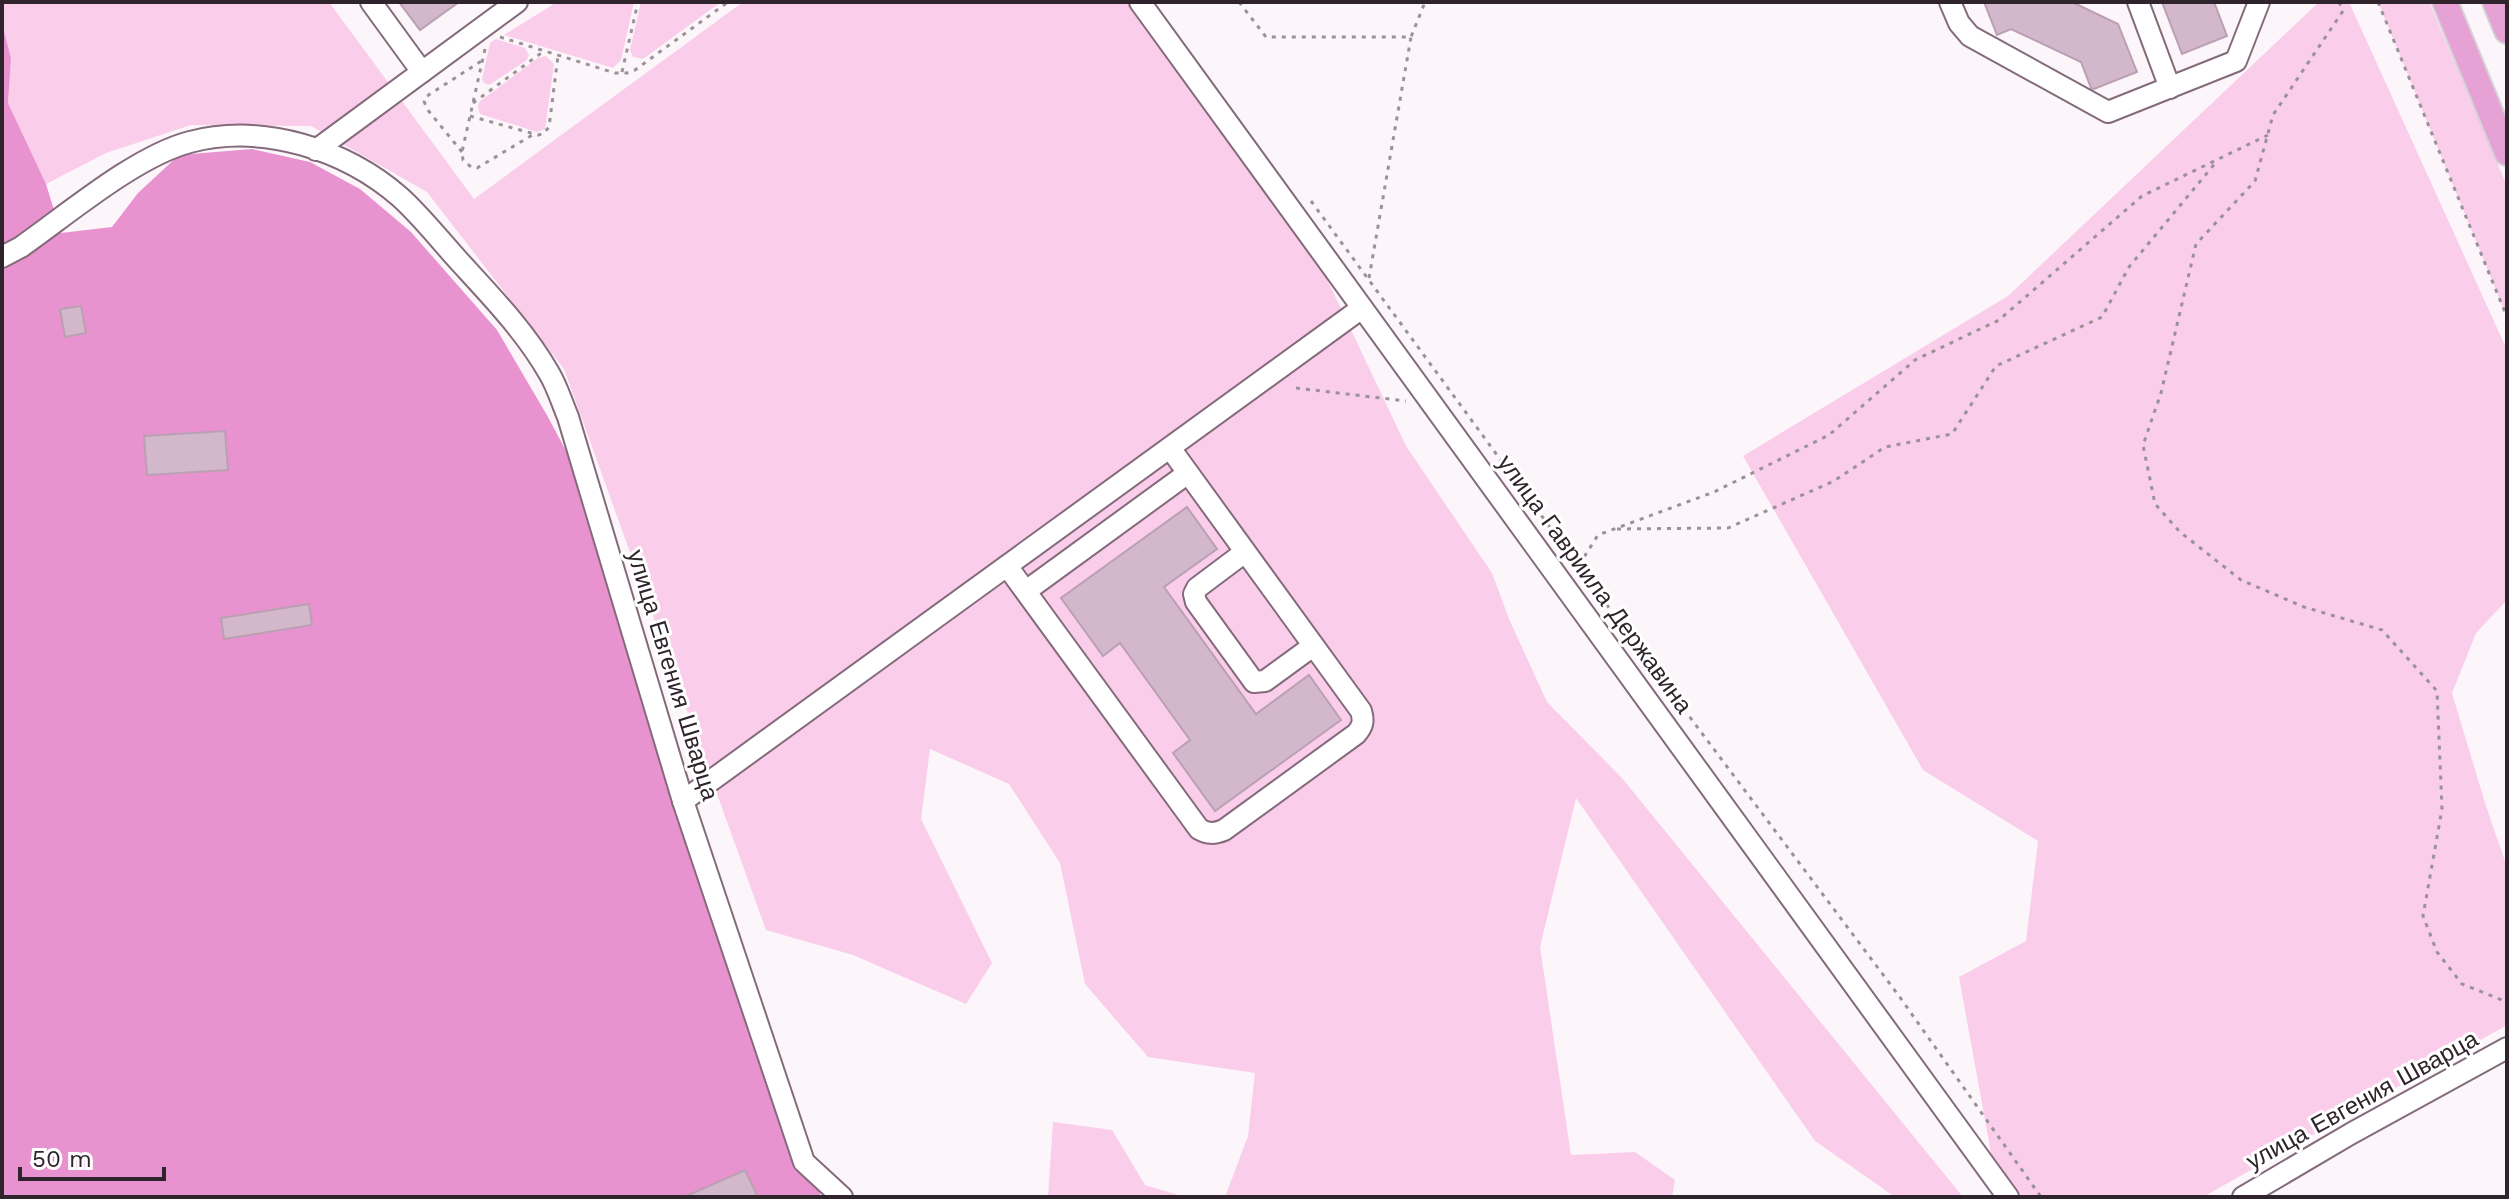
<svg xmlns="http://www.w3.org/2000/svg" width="2509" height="1199" font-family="'Work Sans',sans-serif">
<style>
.green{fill:#facdeb}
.forest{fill:#e892cf}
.building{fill:#d3b7ca;stroke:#baa0b2;stroke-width:2}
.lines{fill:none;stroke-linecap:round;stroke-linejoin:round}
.minor-casing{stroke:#846b7c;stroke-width:24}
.major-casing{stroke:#d5d3d5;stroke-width:28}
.path{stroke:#9b9298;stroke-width:3;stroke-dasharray:4 6;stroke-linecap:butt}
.minor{stroke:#fff;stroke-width:20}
.major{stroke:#e6a1d5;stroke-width:24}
.labels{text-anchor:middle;stroke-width:6;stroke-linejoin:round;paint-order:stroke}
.street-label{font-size:24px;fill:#2f242b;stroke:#fff}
</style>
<rect width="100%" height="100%" fill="#fcf6fa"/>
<g class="green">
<path d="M 2,2 L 329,2 L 474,199 L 743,2 L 1127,2 L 1300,222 L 1406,446 L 1492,573 L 1509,619 L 1547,702 L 1622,778 L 1963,1197 L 1895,1197 L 1815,1141 L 1576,798 L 1540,947 L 1571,1155 L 1635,1152 L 1675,1180 L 1672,1197 L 1225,1197 L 1248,1136 L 1255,1073 L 1148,1057 L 1085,984 L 1060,863 L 1009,784 L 930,749 L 921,819 L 992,963 L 966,1004 L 853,955 L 766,930 L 564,369 L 427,192 L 311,126 L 191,125 L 106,153 L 46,184 L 8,103 L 11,58 L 2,23 Z"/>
<path d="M 557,2 L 634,2 L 621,60 L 613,68 L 504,35 Z"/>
<path d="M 641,2 L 721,2 L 643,59 L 633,57 L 630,50 Z"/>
<path d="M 2319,2 L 2349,2 L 2507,350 L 2507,600 L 2476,633 L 2452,693 L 2486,806 L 2507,867 L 2507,1025 L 2203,1197 L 1999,1197 L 1959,977 L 2026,941 L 2038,841 L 1923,770 L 1743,456 L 2008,296 Z"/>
<path d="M 2378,2 L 2429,2 L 2507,186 L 2507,317 Z"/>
<path d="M 496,39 L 525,48 L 529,55 L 527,60 L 489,85 L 484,83 L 482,79 L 490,43 Z"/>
<path d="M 546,56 L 554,64 L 545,129 L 537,132 L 480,114 L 478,108 L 479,102 L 538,58 Z"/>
<path d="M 1053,1122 L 1112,1130 L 1145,1185 L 1185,1197 L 1048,1197 Z"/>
</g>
<path class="forest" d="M 2,23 L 11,58 L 8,103 L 46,184 L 61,233 L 112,227 L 138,193 L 179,155 L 252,149 L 310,162 L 360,189 L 411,232 L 497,330 L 548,417 L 582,481 L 821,1197 L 2,1197 Z"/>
<g class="building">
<path d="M 399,2 L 459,2 L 420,30 Z"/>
<path d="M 1984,2 L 2072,2 L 2118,24 L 2137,72 L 2094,89 L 2091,88 L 2081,62 L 2011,29 L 1997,35 Z"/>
<path d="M 2162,2 L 2214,2 L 2227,36 L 2182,54 Z"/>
<path d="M 81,306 L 86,333 L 65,337 L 60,309 Z"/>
<path d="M 225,431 L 228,470 L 147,475 L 144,436 Z"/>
<path d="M 1187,507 L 1217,549 L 1164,587 L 1256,714 L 1309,675 L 1341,720 L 1215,811 L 1173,753 L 1190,740 L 1120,643 L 1103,656 L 1061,598 Z"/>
<path d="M 309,604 L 312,625 L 224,639 L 221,618 Z"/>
<path d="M 745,1170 L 758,1197 L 684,1197 Z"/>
</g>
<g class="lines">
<g class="minor-casing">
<g id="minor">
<path d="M 371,2 L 422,72"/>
<path d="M 1140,2 L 2008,1197"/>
<path d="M 1950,2 L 1959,23 L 1970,36 L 2108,112 L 2236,61 L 2259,2"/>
<path d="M 2138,2 L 2170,88"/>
<path d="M 316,150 L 517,2"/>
<path d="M 2,257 L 21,247 C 68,214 136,156 190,142 C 262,123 345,149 400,197 C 421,216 439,239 458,260 C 490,295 525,331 549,373 C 557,386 562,403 568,417 L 683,801 L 804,1162 L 842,1197"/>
<path d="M 1245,552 L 1197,588 L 1194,594 L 1196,602 L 1254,682 L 1265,681 L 1313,646"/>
<path d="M 1007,566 L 1199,829 C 1208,834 1214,834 1224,830 L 1356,734 C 1363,726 1364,721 1361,711 L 1170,448"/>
<path d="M 1026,591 L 1188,473"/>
<path d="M 683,801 L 1362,308"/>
<path d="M 2243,1197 L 2352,1133 L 2507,1048"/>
</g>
</g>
<g class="major-casing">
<g id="major">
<path d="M 2445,2 L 2507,153"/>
<path d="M 2495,2 L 2507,31"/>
</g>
</g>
<g class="path">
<path d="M 1239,2 L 1266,37 L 1411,37 L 1425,2"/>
<path d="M 2339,2 L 2343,11 L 2273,115 L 2255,181 L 2196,244 L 2161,393 L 2143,445 L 2155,504 L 2180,532 L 2241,580 L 2304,607 L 2382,630 L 2437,691 L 2442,809 L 2423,916 L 2437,952 L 2462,984 L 2507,1002"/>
<path d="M 2378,2 L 2507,317"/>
<path d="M 500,37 L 615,73 L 627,73 L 635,70 L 728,2"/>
<path d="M 485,49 L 462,152 L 463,160 L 471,167 L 477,168 L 534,134"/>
<path d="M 622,72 L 638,2"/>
<path d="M 473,103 L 544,51"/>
<path d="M 470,116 L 538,135 L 543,134 L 549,127 L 558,56"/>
<path d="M 462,152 L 427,109 L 424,101 L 427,96 L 483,60"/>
<path d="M 1311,201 L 1656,672 L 1899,996 L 2041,1197"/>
<path d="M 1369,278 L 1411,37"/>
<path d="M 1296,388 L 1406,401"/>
<path d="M 1617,529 L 1728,528 L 1834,481 L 1885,447 L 1952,434 L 1996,366 L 2102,317 L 2129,267 L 2217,161"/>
<path d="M 1579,565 L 1598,535 L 1714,492 L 1829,435 L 1915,360 L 1999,320 L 2142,196 L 2268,135"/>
</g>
<use href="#minor" class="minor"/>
<use href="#major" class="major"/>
</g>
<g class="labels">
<g class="street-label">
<text transform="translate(1595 584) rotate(54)" y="8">улица Гавриила Державина</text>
<text transform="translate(673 675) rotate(73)" y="8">улица Евгения Шварца</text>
<text transform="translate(2362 1100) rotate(-29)" y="8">улица Евгения Шварца</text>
</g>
</g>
<rect width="2509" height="1199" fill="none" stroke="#2f242b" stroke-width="8"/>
<path d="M20 1167v12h144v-12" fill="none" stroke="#2f242b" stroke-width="4"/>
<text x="32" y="1167" font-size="24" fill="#2f242b" stroke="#ffffff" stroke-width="6" paint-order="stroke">50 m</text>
</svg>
